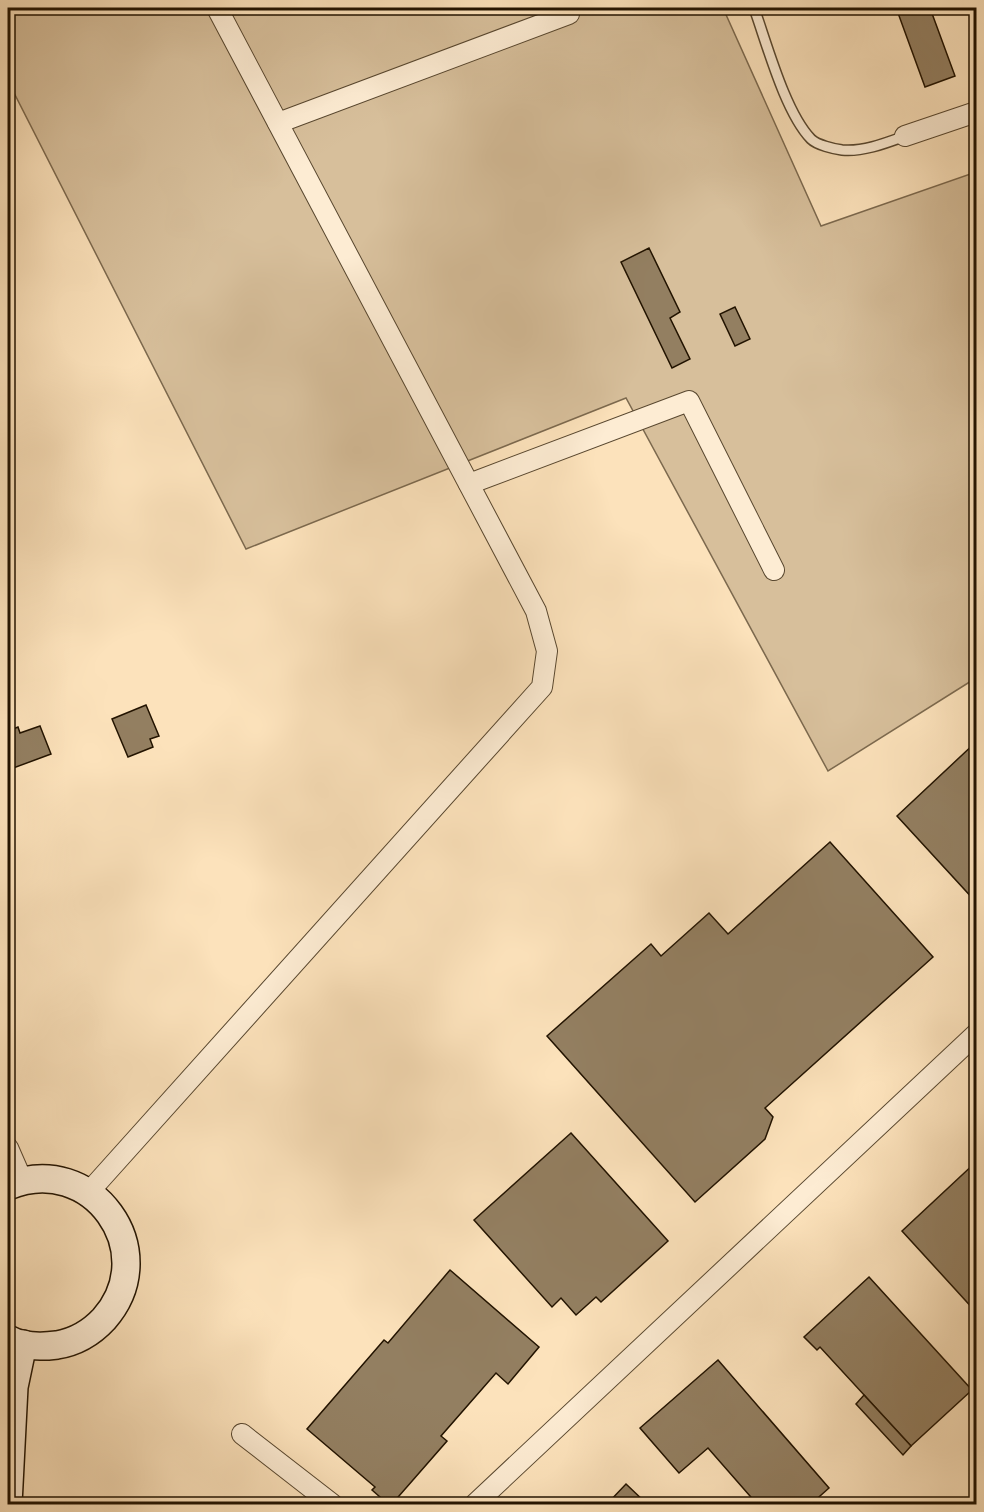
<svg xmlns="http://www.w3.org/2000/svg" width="984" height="1512" font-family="Cardo,serif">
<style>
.green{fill:#d7bf9b;stroke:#7c694e;stroke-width:1.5}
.building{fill:#937f61;stroke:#221300;stroke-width:1.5}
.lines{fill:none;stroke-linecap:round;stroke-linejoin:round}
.lane-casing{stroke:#58472f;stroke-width:12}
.street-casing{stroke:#58472f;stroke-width:22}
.secondary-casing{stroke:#221300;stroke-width:30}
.lane{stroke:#fdecd3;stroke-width:9}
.street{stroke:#fdecd3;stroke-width:20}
.secondary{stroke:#fdecd3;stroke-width:27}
</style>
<rect width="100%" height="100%" fill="#fce2bb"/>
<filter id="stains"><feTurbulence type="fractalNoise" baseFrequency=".00333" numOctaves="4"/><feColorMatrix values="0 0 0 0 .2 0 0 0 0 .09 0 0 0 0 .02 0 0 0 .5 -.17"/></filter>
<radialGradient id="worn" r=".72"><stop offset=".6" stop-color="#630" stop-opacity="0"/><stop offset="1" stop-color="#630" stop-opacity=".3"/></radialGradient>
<path class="green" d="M 8,8 L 723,8 L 821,226 L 976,172 L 976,678 L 828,771 L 626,398 L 246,549 L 8,81 Z"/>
<g class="building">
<path d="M 912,8 L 930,8 L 955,76 L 925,87 L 898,13 Z"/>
<path d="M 649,248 L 680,312 L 670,318 L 690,359 L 672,368 L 621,262 Z"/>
<path d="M 735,307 L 750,339 L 735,346 L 720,314 Z"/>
<path d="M 146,705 L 159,736 L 150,739 L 153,747 L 128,757 L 112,719 Z"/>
<path d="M 40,726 L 51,754 L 8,770 L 8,731 L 18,727 L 20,733 Z"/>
<path d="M 976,742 L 976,902 L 897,816 Z"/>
<path d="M 830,842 L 933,957 L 765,1108 L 773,1117 L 765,1139 L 695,1202 L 547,1036 L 651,944 L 661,956 L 709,913 L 728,934 Z"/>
<path d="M 571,1133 L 668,1241 L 601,1302 L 596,1297 L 576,1315 L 561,1298 L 552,1307 L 474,1220 Z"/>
<path d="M 976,1162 L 976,1312 L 902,1231 Z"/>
<path d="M 450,1270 L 539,1347 L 508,1384 L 496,1373 L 441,1436 L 447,1441 L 392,1504 L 388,1504 L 372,1490 L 375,1487 L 307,1429 L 384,1340 L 388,1343 Z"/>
<path d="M 869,1277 L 972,1390 L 911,1446 L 820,1347 L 817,1350 L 804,1337 Z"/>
<path d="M 718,1360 L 829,1488 L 811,1504 L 757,1504 L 708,1448 L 679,1473 L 640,1428 Z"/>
<path d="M 864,1395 L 911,1446 L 903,1455 L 856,1404 Z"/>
<path d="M 626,1484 L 647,1504 L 607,1504 Z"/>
</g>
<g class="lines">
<g class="lane-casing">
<path id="lane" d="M 754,8 C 767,44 785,112 811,139 C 817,145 834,149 842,150 C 863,152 886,143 905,136"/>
</g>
<g class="street-casing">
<g id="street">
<path d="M 278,123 L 569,14"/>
<path d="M 905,136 L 976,112"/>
<path d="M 469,484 L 689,401 L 774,570"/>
<path d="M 8,1148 L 22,1180"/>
<path d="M 88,1193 L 542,687 L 547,651 L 536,611 L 217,8"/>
<path d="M 242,1434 L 332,1504"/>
<path d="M 475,1504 L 976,1034"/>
</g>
</g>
<g class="secondary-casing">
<g id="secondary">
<path d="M 8,1186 C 91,1151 164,1251 104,1319 C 91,1333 75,1342 57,1345 C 41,1347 22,1347 8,1339"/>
<path d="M 8,1504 L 14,1387 L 23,1344"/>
</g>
</g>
<use href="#lane" class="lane"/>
<use href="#street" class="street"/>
<use href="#secondary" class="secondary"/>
</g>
<rect width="984" height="1512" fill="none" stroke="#fce2bb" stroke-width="30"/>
<rect x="9" y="9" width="966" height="1494" fill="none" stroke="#221300" stroke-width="3"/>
<rect x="15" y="15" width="954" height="1482" fill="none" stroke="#221300" stroke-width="1.5"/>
<rect width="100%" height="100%" filter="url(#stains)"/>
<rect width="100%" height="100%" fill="url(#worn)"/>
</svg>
